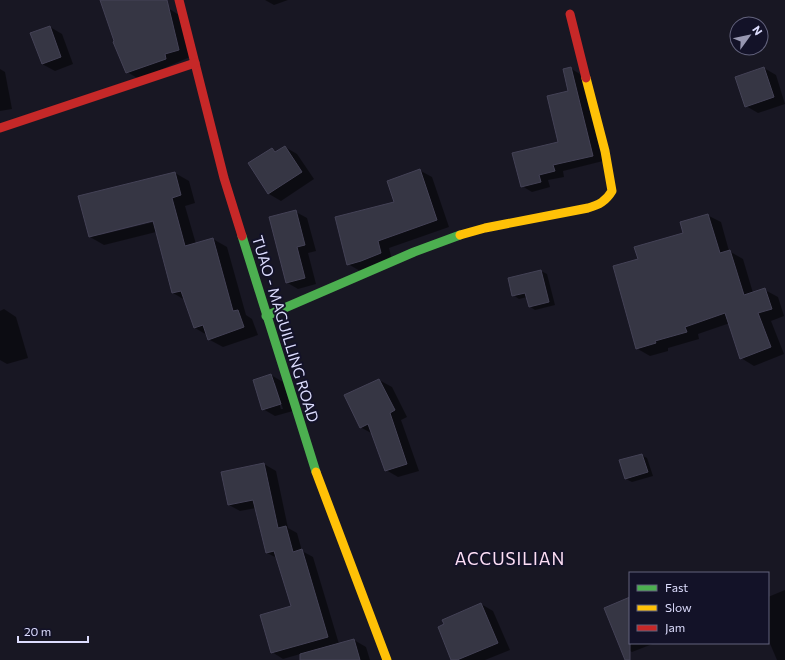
<svg xmlns="http://www.w3.org/2000/svg" width="785" height="660" font-family="Commissioner,sans-serif">
<style>
.shadow{fill:#0007;fill-rule:evenodd}
.building{fill:#363644;stroke:#444256}
.lines{fill:none;stroke-linecap:round;stroke-linejoin:round}
.fast{stroke:#4caf50;stroke-width:9}
.slow{stroke:#ffc107;stroke-width:9}
.jam{stroke:#c62828;stroke-width:9}
.labels{text-anchor:middle;stroke-width:4;stroke-linejoin:round;paint-order:stroke}
.street-label{font-size:15px;fill:#dcdcfd;stroke:#131228}
.quarter-label{font-size:17px;letter-spacing:1px;fill:#fddef5;stroke:#131228}
</style>
<rect width="100%" height="100%" fill="#181723"/>
<g class="shadow">
<path d="M 102,0 L 164,0 L 168,8 L 179,15 L 190,57 L 139,79 L 127,72 Z"/>
<path d="M 265,0 L 288,0 L 274,5 Z"/>
<path d="M 50,27 L 62,34 L 73,64 L 55,71 L 42,64 Z"/>
<path d="M 570,68 L 580,74 L 603,161 L 563,171 L 564,177 L 548,180 L 550,187 L 532,192 L 522,186 L 559,142 L 569,92 Z"/>
<path d="M 764,68 L 776,75 L 785,104 L 758,113 L 746,106 Z"/>
<path d="M 0,69 L 5,72 L 12,109 L 0,111 Z"/>
<path d="M 285,147 L 297,154 L 314,179 L 281,201 L 269,194 L 272,149 L 277,152 Z"/>
<path d="M 419,170 L 432,177 L 449,227 L 389,248 L 392,260 L 360,271 L 348,264 Z"/>
<path d="M 175,173 L 189,181 L 195,203 L 185,206 L 196,244 L 213,239 L 227,247 L 246,315 L 252,319 L 258,335 L 223,347 L 208,339 L 207,335 L 195,328 L 185,300 L 173,293 L 156,232 L 104,245 L 90,237 ZM 157,219 L 158,221 L 100,235 L 100,233 Z"/>
<path d="M 296,212 L 307,218 L 316,251 L 308,253 L 316,284 L 298,289 L 286,282 Z"/>
<path d="M 707,215 L 721,222 L 729,251 L 743,259 L 753,293 L 765,290 L 778,297 L 784,316 L 771,321 L 784,354 L 754,366 L 741,358 L 730,323 L 698,334 L 699,339 L 668,348 L 668,351 L 650,356 L 636,348 L 639,260 L 684,234 Z"/>
<path d="M 541,271 L 547,274 L 555,305 L 535,310 L 529,306 L 527,297 L 519,299 L 513,295 Z"/>
<path d="M 4,309 L 16,317 L 28,358 L 7,364 L 0,360 L 0,311 Z"/>
<path d="M 271,375 L 283,382 L 293,411 L 275,416 L 263,409 ZM 273,383 L 275,383 L 283,409 L 281,409 Z"/>
<path d="M 379,380 L 392,387 L 407,417 L 401,420 L 419,471 L 398,477 L 386,470 L 373,434 L 360,427 Z"/>
<path d="M 641,455 L 647,458 L 653,476 L 632,482 L 626,479 L 620,461 Z"/>
<path d="M 264,464 L 276,471 L 288,528 L 297,533 L 302,551 L 313,557 L 339,644 L 354,640 L 366,647 L 370,660 L 332,660 L 328,646 L 283,659 L 272,652 L 292,607 L 277,558 L 267,553 L 256,508 L 240,511 L 229,505 Z"/>
<path d="M 785,590 L 785,660 L 777,660 L 768,639 L 768,597 Z"/>
<path d="M 630,598 L 630,643 L 655,643 L 632,652 L 620,645 Z"/>
<path d="M 481,604 L 493,611 L 510,650 L 485,660 L 453,660 Z"/>
</g>
<g class="building">
<path d="M 100,0 L 167,0 L 179,50 L 165,54 L 166,59 L 126,73 L 113,42 L 114,41 Z"/>
<path d="M 50,26 L 61,57 L 42,64 L 30,33 Z"/>
<path d="M 571,67 L 593,156 L 553,165 L 555,171 L 539,175 L 541,182 L 521,187 L 512,153 L 558,142 L 547,96 L 568,91 L 563,69 Z"/>
<path d="M 764,67 L 774,97 L 745,107 L 735,77 Z"/>
<path d="M 285,146 L 302,172 L 268,194 L 248,163 L 272,148 L 275,152 Z"/>
<path d="M 420,169 L 437,220 L 378,241 L 381,253 L 361,261 L 347,265 L 335,217 L 394,202 L 387,181 Z"/>
<path d="M 175,172 L 181,195 L 172,198 L 185,246 L 213,238 L 233,311 L 238,310 L 244,327 L 208,340 L 203,325 L 194,328 L 181,291 L 172,293 L 153,221 L 89,237 L 78,196 Z"/>
<path d="M 296,210 L 305,245 L 297,247 L 305,278 L 286,283 L 269,217 Z"/>
<path d="M 708,214 L 720,253 L 730,250 L 744,295 L 765,288 L 772,309 L 758,313 L 771,347 L 740,359 L 725,313 L 685,327 L 687,332 L 655,341 L 656,343 L 636,349 L 613,266 L 638,259 L 634,247 L 683,233 L 680,222 Z"/>
<path d="M 541,270 L 549,302 L 529,307 L 525,293 L 512,296 L 508,278 Z"/>
<path d="M 271,374 L 281,404 L 262,410 L 253,380 Z"/>
<path d="M 379,379 L 395,410 L 390,413 L 407,464 L 385,471 L 368,424 L 360,428 L 344,395 Z"/>
<path d="M 642,454 L 648,472 L 625,479 L 619,460 Z"/>
<path d="M 264,463 L 278,528 L 286,526 L 293,552 L 302,549 L 328,637 L 271,653 L 260,615 L 291,606 L 274,551 L 266,553 L 253,500 L 228,505 L 221,472 Z"/>
<path d="M 630,597 L 630,660 L 625,660 L 604,608 Z"/>
<path d="M 481,603 L 498,643 L 457,660 L 451,660 L 438,627 L 444,624 L 442,620 Z"/>
<path d="M 354,639 L 360,660 L 300,660 L 300,654 Z"/>
</g>
<g class="lines">
<g class="fast">
<path d="M 242,236 L 316,472"/>
<path d="M 266,316 L 414,252 L 460,235"/>
</g>
<g class="slow">
<path d="M 460,235 L 485,228 L 588,208 C 599,205 606,201 612,191 L 605,151 L 586,78"/>
<path d="M 316,472 L 387,660"/>
</g>
<g class="jam">
<path d="M 179,0 L 224,178 L 242,236"/>
<path d="M 570,14 L 586,78"/>
<path d="M 0,128 L 195,63"/>
</g>
</g>
<g class="labels">
<g class="street-label">
<text transform="translate(285 329) rotate(73)" y="5">TUAO - MAGUILLING ROAD</text>
</g>
<g class="quarter-label">
<text x="510" y="565">ACCUSILIAN</text>
</g>
</g>
<rect x="629" y="572" width="140" height="72" fill="#131228" stroke="#63637d"/>
<rect x="637" y="585" width="20" height="6" fill="#4caf50" stroke="#63637d"/>
<text x="665" y="592" font-size="12" fill="#dcdcfd">Fast</text>
<rect x="637" y="605" width="20" height="6" fill="#ffc107" stroke="#63637d"/>
<text x="665" y="612" font-size="12" fill="#dcdcfd">Slow</text>
<rect x="637" y="625" width="20" height="6" fill="#c62828" stroke="#63637d"/>
<text x="665" y="632" font-size="12" fill="#dcdcfd">Jam</text>
<g transform="translate(749 36) rotate(57)"><circle r="19" fill="#131228" stroke="#63637d"/>
<path d="M0-3L7 15L0 10L-7 15Z" fill="#9797b1"/>
<text y="-6" font-size="11" font-weight="bold" text-anchor="middle" fill="#dcdcfd">N</text>
</g>
<path d="M18 636v6h70v-6" fill="none" stroke="#dcdcfd" stroke-width="2"/>
<text x="24" y="636" font-size="12" fill="#dcdcfd" stroke="#131228" stroke-width="3" paint-order="stroke">20 m</text>
</svg>
